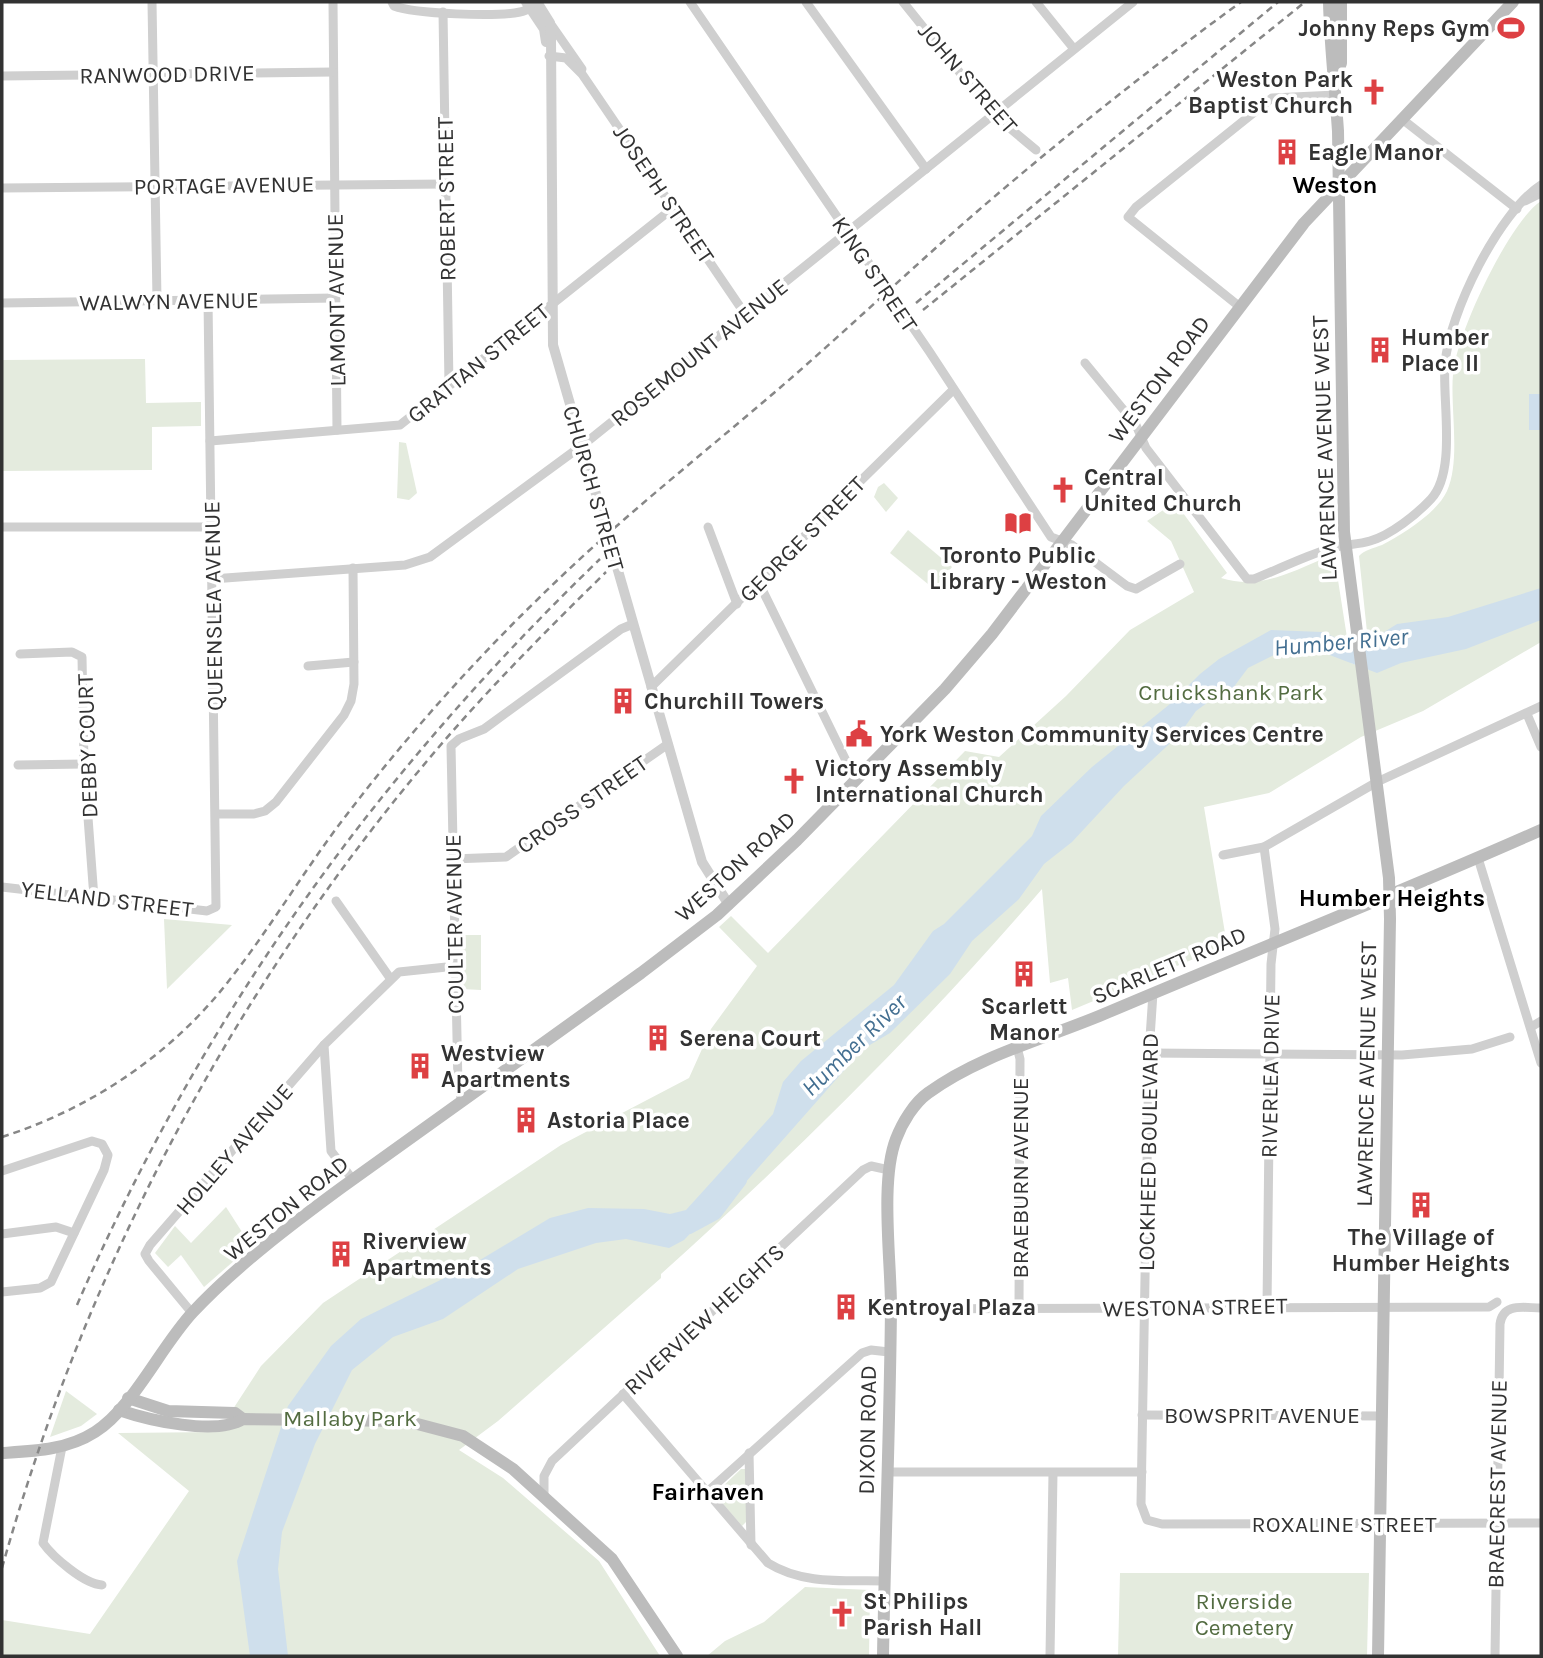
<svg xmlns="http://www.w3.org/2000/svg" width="1543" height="1658" font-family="Karla,sans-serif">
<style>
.green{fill:#e4ebde}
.water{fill:#cfdfec}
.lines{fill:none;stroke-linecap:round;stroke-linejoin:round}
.river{stroke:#cfdfec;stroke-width:14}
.minor{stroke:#cfcfcf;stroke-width:9}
.tertiary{stroke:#cfcfcf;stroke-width:10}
.secondary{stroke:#bcbcbc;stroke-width:12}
.rail{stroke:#878787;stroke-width:2.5;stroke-dasharray:7 5;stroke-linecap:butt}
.labels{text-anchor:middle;stroke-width:7;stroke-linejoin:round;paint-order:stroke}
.poi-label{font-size:23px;font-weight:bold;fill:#323232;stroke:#fff;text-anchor:start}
.street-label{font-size:23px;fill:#323232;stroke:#fff}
.park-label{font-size:23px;fill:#536c41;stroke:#fff}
.neighbourhood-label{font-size:24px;font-weight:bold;fill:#000;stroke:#fff}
.water-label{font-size:24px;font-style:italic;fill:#436f91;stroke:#fff}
</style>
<rect width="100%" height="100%" fill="#fff"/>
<g class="green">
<path d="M 1541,201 L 1541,642 L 1423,711 L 1361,737 L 1269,793 L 1204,807 L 1227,945 L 1072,1010 L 1068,978 L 1050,983 L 1042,889 C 924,1026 796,1153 661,1274 L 661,1278 L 498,1421 L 459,1450 L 503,1478 L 599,1561 L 660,1656 L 2,1656 L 2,1620 L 90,1634 L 189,1491 L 118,1433 L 218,1432 L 261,1366 L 323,1303 L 561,1145 L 689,1078 L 711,1029 L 757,966 L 719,927 L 731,916 L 768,953 L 965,751 L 999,757 L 1066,696 L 1130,630 L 1194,592 L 1171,541 L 1147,521 L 1175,502 L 1227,573 L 1221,578 C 1259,590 1289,573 1325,558 L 1335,561 L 1351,663 L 1371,670 L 1359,556 C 1364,550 1374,548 1382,545 C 1403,534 1437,513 1447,491 C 1461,460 1450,408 1453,374 C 1456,335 1509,222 1541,201 Z"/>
<path d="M 145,359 L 146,403 L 201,402 L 201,426 L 152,427 L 152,470 L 2,471 L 2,360 Z"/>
<path d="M 399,442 L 406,443 L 417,493 L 409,500 L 397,498 Z"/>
<path d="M 884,483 L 898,498 L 886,512 L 874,497 L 878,487 Z"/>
<path d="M 908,530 L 952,567 L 934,589 L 890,553 Z"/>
<path d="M 164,919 L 232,925 L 167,989 Z"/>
<path d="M 460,935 L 481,935 L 481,990 L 462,989 Z"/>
<path d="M 226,1207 L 251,1246 L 204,1287 L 181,1255 L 168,1267 L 155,1253 L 175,1226 L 191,1243 Z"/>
<path d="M 66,1391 L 97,1414 L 81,1426 L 50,1437 Z"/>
<path d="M 741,1469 L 745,1469 L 747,1474 L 746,1522 L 742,1526 L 717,1497 L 718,1491 Z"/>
<path d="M 1120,1573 L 1369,1573 L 1367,1656 L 1118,1656 Z"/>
<path d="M 805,1587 L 870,1590 L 869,1656 L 707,1656 L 725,1641 L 764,1622 Z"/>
</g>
<g class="water">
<rect x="1529" y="394" width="12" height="36"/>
<path d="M 1541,588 L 1541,620 L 1466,649 L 1401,663 L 1377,673 L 1298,643 L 1248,668 L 1230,692 L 1215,697 L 1196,711 L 1179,735 L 1124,786 L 1072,842 L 1044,864 L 1019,899 L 972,941 L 950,974 L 890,1033 L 863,1049 L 744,1184 L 725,1198 L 684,1240 L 669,1248 L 626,1239 L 596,1243 L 518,1269 L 443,1319 L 393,1337 L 352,1370 L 315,1444 L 282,1532 L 278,1569 L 288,1656 L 250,1656 L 237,1561 L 288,1406 L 331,1346 L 361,1319 L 475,1263 L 550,1218 L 588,1208 L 644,1209 L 670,1214 L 686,1210 L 773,1114 L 783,1082 L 801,1061 L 894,985 L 933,931 L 944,924 L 1032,836 L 1041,816 L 1092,767 L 1170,704 L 1200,674 L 1219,659 L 1271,630 L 1322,632 L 1342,640 L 1360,640 L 1381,634 L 1397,624 L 1448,617 Z"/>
</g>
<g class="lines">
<g class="river">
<path d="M 1273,646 L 1320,644"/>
<path d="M 689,1227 L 715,1213 L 740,1180"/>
</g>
<g class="minor">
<path d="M 152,2 L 157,300"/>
<path d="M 333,2 L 337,430"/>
<path d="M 392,2 L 394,6 C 415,14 497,17 520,12 C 526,11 530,8 535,5"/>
<path d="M 690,2 L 929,351 L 1051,537 L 1072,545 L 1127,586 L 1136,589 L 1180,564"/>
<path d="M 806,2 L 926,169"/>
<path d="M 903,2 L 994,115 L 1036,150"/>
<path d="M 1036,2 L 1074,49"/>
<path d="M 443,12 L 449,385"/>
<path d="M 550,23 L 582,69"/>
<path d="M 549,56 L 566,58 L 582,74 L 745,314"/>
<path d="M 2,76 L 333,72"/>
<path d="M 1402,119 L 1517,209"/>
<path d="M 2,188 L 446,184"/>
<path d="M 1525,201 L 1541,193"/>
<path d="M 2,303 L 335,298"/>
<path d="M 1240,307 L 1128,217 L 1136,207 L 1272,98 L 1336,95"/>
<path d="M 1085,363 L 1136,425 L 1146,448 L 1247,579 L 1254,579 C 1279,569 1303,557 1328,549 C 1342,544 1357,545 1370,541 C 1391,535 1417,514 1431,499 C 1457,471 1442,400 1445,364 C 1449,313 1499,212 1541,185"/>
<path d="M 210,441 L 400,425 L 673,208"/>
<path d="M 2,527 L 212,527"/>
<path d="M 708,527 L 737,604"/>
<path d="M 212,579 L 405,565 L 430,557 L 588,441 L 1133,2"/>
<path d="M 759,583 L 855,779"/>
<path d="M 20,654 L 72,652 L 82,657 L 84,764 L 94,898"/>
<path d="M 308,666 L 354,662"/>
<path d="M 651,687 L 953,390"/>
<path d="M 1527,714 L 1541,747"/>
<path d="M 18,765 L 84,764"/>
<path d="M 216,814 L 254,814 L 265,811 L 276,802 L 344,715 L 351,701 L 354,684 L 353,568"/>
<path d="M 1264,847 L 1275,929 L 1271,964 L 1267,1306"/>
<path d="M 1223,855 L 1264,847 L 1377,782 L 1541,706"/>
<path d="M 1478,858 L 1541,1063"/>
<path d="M 452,859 L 506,857 L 668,744"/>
<path d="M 2,887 L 207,911 L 216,907 L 208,300"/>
<path d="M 336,901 L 390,978"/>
<path d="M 1153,993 L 1149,1053 L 1141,1504 L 1147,1520 L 1162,1524 L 1541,1523"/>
<path d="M 1531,1027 L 1541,1021"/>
<path d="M 1017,1047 L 1020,1059 L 1019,1309"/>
<path d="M 1149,1053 L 1402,1055 L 1472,1049 L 1510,1037"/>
<path d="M 462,1102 L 458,1086 L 451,746 L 459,739 L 484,729 L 621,629 L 633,624"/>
<path d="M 2,1171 L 92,1141 L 102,1144 L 108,1155 L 104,1170 L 51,1282 L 40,1288 L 2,1292"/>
<path d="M 353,1180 L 331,1151 L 324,1045 L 399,972 L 456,966"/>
<path d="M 2,1234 L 56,1227 L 74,1233"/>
<path d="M 891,1309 L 1489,1307 L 1497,1302"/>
<path d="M 192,1313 L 149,1261 L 145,1254 L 150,1245 L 324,1045"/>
<path d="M 623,1394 L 768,1563 C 803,1585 845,1580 884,1581"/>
<path d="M 1142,1415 L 1382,1416"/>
<path d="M 62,1447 L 43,1543 C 53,1557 84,1584 102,1585"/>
<path d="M 749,1453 L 751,1545"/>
<path d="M 888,1472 L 1142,1472"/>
<path d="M 706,1493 L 862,1353 L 871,1350 L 889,1352"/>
<path d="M 544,1496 L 544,1476 L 552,1461 L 863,1170 L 871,1166 L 889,1170"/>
<path d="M 1050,1656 L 1053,1473"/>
<path d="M 1495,1656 L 1500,1324 C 1503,1302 1524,1308 1541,1308"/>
</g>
<g class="tertiary">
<path d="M 526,2 L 544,29 L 546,42"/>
<path d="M 537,2 L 550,23 L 551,37 L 553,345 L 702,862 L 729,905"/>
</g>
<g class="secondary">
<path d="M 1329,2 C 1330,46 1335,87 1338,131 L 1344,532 L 1389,878 L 1390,919 L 1378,1656"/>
<path d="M 1336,76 L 1341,63 L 1341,2"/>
<path d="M 128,1398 L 168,1411 L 235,1413 L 243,1419"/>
<path d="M 119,1410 C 148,1420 216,1436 243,1419 L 406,1421 L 463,1436 L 513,1469 L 612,1559 L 677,1656"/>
<path d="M 2,1453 C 34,1451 67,1450 95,1432 C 133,1408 161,1346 193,1312 C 235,1267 292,1224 341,1188 L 641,973 L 717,915 L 797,840 L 945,689 L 992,634 L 1304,223 L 1513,2"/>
<path d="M 883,1656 C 885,1540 890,1423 891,1307 C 891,1261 880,1180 896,1139 C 902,1123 914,1103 928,1093 C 980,1055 1045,1039 1104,1014 C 1250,952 1397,894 1541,830"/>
</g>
<g class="rail">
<path d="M 916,303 L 1278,2"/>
<path d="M 923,310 L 1305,2"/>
<path d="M 2,1137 C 86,1110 162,1061 219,993 C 266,936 303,871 348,813 C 407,736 471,664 540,597 C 621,517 711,448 797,373 C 863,315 927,254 994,197 C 1074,129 1156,64 1241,2"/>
<path d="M 77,1305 C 203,1015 374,777 600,559"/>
<path d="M 2,1568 C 85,1272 229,997 427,761 C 483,694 544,633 606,572"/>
</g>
</g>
<defs>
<g id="stadium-bare" transform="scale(2.1)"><path d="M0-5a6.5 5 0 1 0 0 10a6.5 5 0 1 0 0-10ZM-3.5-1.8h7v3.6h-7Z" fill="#dd4043" stroke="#fff" stroke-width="2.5" paint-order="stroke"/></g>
<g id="church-bare" transform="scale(2.1)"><path d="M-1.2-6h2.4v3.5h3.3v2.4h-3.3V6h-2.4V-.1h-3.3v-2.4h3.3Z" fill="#dd4043" stroke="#fff" stroke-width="2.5" paint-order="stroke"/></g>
<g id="building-bare" transform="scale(2.1)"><path d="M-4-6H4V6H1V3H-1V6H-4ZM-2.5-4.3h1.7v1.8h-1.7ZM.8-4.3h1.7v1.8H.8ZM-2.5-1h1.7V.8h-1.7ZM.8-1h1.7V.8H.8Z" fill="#dd4043" stroke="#fff" stroke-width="2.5" paint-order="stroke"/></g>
<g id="library-bare" transform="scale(2.1)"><path d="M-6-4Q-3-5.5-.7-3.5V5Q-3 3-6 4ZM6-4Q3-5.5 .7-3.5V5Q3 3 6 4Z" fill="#dd4043" stroke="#fff" stroke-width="2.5" paint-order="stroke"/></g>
<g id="civic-bare" transform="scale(2.1)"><path d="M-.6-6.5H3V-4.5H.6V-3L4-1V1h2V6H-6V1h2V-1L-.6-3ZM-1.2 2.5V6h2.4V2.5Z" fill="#dd4043" stroke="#fff" stroke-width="2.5" paint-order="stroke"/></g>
</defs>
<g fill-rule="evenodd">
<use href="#stadium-bare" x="1511" y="28"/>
<use href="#church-bare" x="1374" y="92"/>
<use href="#building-bare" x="1287" y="152"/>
<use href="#building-bare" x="1380" y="350"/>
<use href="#church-bare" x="1063" y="490"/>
<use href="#library-bare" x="1018" y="523"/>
<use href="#building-bare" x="623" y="701"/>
<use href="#civic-bare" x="859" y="734"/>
<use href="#church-bare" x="794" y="781"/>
<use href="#building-bare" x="1024" y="974"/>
<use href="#building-bare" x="658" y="1038"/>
<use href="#building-bare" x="420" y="1066"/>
<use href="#building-bare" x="526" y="1120"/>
<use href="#building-bare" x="1421" y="1205"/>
<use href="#building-bare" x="341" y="1254"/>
<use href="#building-bare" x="846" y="1307"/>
<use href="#church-bare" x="842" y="1614"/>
</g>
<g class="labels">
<g class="poi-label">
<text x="1490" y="36" text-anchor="end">Johnny Reps Gym</text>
<text x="1353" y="87" text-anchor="end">Weston Park<tspan x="1353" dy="26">Baptist Church</tspan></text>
<text x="1308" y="160">Eagle Manor</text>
<text x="1401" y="345">Humber<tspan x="1401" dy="26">Place II</tspan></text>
<text x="1084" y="485">Central<tspan x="1084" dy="26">United Church</tspan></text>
<text x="1018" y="563" text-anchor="middle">Toronto Public<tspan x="1018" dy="26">Library - Weston</tspan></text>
<text x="644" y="709">Churchill Towers</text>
<text x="880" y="742">York Weston Community Services Centre</text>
<text x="815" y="776">Victory Assembly<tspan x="815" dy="26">International Church</tspan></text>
<text x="1024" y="1014" text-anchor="middle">Scarlett<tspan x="1024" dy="26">Manor</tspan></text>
<text x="679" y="1046">Serena Court</text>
<text x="441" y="1061">Westview<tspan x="441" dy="26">Apartments</tspan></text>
<text x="547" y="1128">Astoria Place</text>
<text x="1421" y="1245" text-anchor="middle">The Village of<tspan x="1421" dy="26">Humber Heights</tspan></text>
<text x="362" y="1249">Riverview<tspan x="362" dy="26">Apartments</tspan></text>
<text x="867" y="1315">Kentroyal Plaza</text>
<text x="863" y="1609">St Philips<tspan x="863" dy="26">Parish Hall</tspan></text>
</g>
<g class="street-label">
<text transform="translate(167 74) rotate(-1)" y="8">RANWOOD DRIVE</text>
<text transform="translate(968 78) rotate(49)" y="8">JOHN STREET</text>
<text transform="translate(224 185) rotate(-1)" y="8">PORTAGE AVENUE</text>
<text transform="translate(664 194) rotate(56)" y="8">JOSEPH STREET</text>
<text transform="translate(446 199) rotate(-91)" y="8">ROBERT STREET</text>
<text transform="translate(875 274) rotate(56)" y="8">KING STREET</text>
<text transform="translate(336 300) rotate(-91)" y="8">LAMONT AVENUE</text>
<text transform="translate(169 301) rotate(-1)" y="8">WALWYN AVENUE</text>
<text transform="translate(699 352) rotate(-39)" y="8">ROSEMOUNT AVENUE</text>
<text transform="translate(478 363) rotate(-39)" y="8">GRATTAN STREET</text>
<text transform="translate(1159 379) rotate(-53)" y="8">WESTON ROAD</text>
<text transform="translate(1324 448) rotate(-92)" y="8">LAWRENCE AVENUE WEST</text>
<text transform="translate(594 488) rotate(74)" y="8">CHURCH STREET</text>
<text transform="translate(802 539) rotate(-45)" y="8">GEORGE STREET</text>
<text transform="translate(213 606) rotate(-91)" y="8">QUEENSLEA AVENUE</text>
<text transform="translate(87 746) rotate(-92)" y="8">DEBBY COURT</text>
<text transform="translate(582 804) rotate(-35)" y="8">CROSS STREET</text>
<text transform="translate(735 866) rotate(-42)" y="8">WESTON ROAD</text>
<text transform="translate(107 899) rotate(7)" y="8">YELLAND STREET</text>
<text transform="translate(454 924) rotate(-91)" y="8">COULTER AVENUE</text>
<text transform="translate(1169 965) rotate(-23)" y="8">SCARLETT ROAD</text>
<text transform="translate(1366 1074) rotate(-89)" y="8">LAWRENCE AVENUE WEST</text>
<text transform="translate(1270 1076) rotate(-89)" y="8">RIVERLEA DRIVE</text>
<text transform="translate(234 1149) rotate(-49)" y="8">HOLLEY AVENUE</text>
<text transform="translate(1148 1152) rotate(-89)" y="8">LOCKHEED BOULEVARD</text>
<text transform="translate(1020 1178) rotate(-90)" y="8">BRAEBURN AVENUE</text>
<text transform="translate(286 1208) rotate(-39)" y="8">WESTON ROAD</text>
<text transform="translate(1195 1307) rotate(-1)" y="8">WESTONA STREET</text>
<text transform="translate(704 1319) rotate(-43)" y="8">RIVERVIEW HEIGHTS</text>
<text x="1262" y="1423">BOWSPRIT AVENUE</text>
<text transform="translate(867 1430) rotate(-89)" y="8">DIXON ROAD</text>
<text transform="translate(1497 1484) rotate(-89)" y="8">BRAECREST AVENUE</text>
<text x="1344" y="1532">ROXALINE STREET</text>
</g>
<g class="park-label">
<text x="1231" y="700">Cruickshank Park</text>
<text x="350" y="1426">Mallaby Park</text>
<text x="1244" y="1609">Riverside<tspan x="1244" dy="26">Cemetery</tspan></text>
</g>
<g class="neighbourhood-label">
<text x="1335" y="193">Weston</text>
<text x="1392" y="906">Humber Heights</text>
<text x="708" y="1500">Fairhaven</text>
</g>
<g class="water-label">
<text transform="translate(1341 642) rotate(-5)" y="8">Humber River</text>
<text transform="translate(854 1045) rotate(-44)" y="8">Humber River</text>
</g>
</g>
<rect width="1543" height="1658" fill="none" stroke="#323232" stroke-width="7"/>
</svg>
